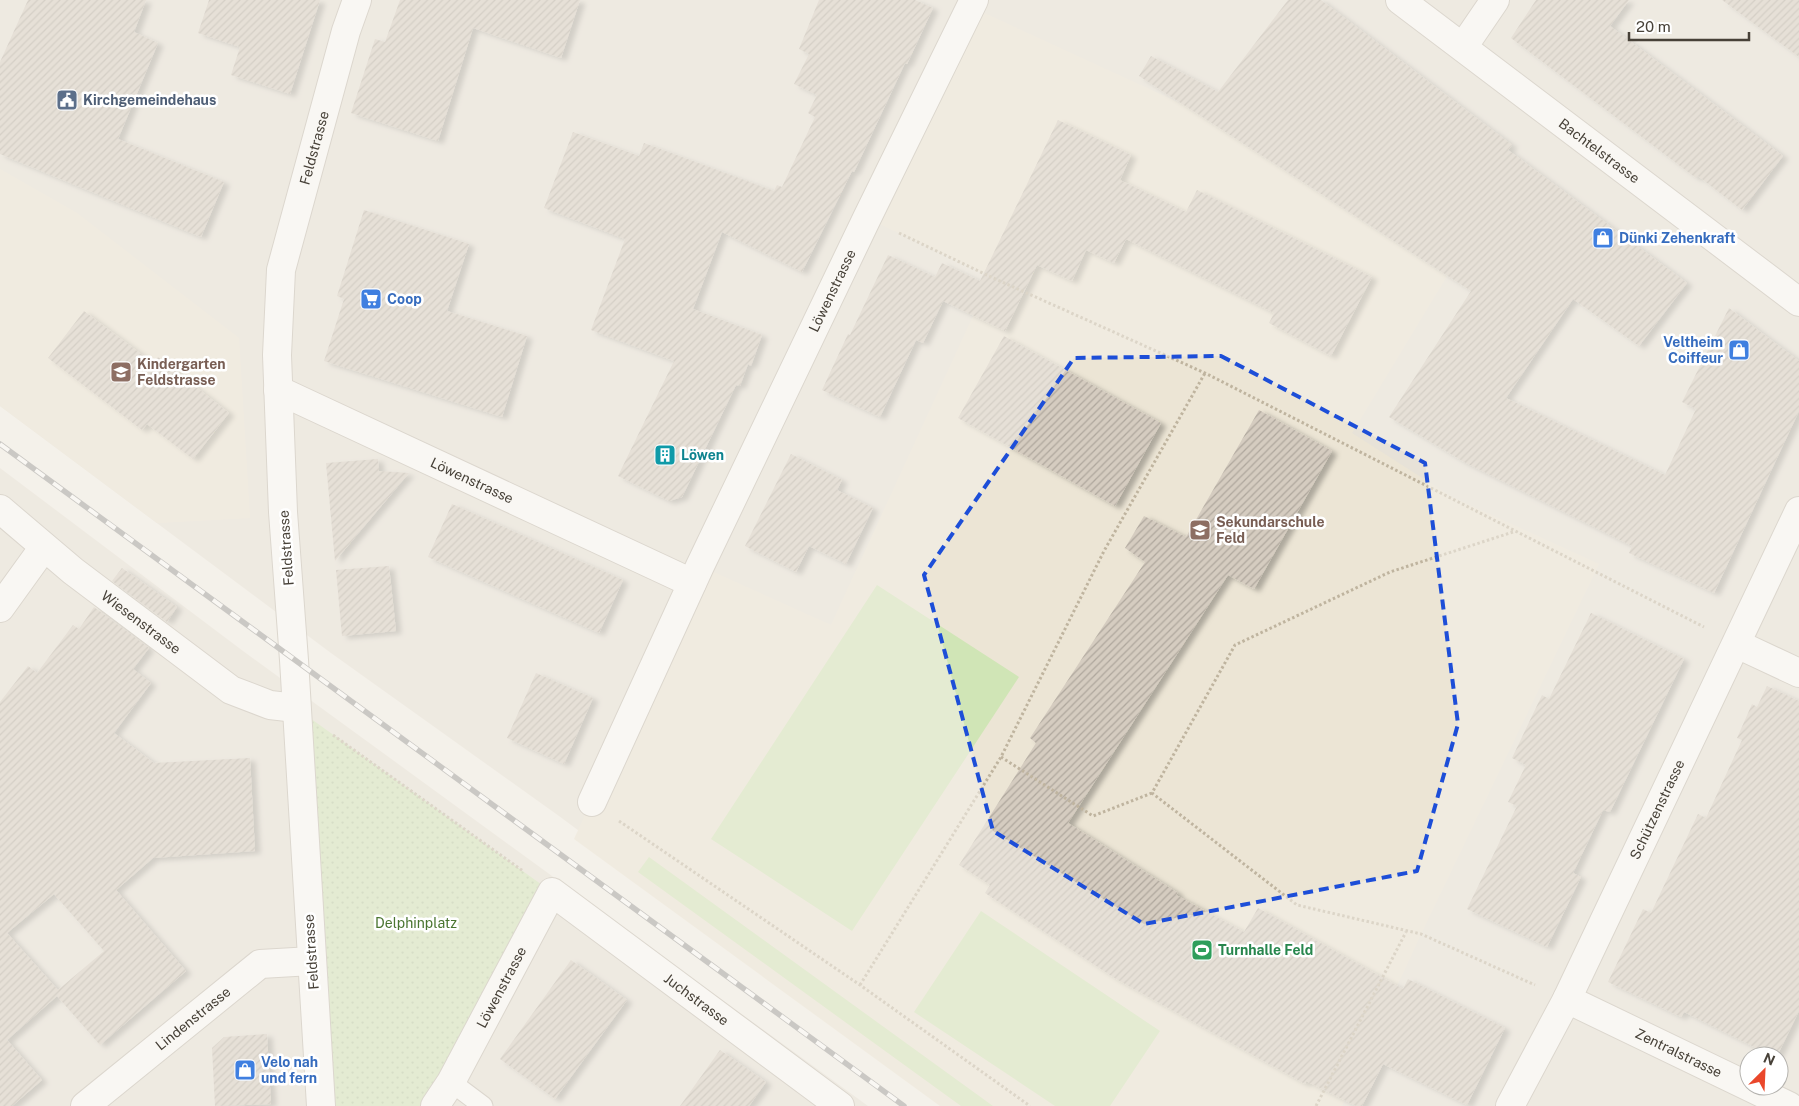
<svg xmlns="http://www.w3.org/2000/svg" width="1799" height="1106" font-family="'Public Sans',sans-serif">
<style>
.residential{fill:#e7e2d8;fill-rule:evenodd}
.education{fill:#ece5d5}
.grass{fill:#d0e5b6}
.park{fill:url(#park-dots)}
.building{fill:url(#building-hatch);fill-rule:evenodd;filter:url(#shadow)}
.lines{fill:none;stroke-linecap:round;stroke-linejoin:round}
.service-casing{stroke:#bfb8ad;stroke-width:21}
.minor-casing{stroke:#bfb8ad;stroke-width:30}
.tertiary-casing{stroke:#bfb8ad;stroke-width:30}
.path{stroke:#bfb49f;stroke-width:3;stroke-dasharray:2.5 2.5;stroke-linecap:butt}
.service{stroke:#fff;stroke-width:19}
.minor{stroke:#fff;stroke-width:28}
.tertiary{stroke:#fff;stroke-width:28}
.rail-casing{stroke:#989898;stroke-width:5.5}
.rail{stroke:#fff;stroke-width:4;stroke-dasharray:11;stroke-linecap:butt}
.marked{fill:none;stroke:#1d4ed8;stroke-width:4;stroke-dasharray:10 6;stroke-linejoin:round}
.labels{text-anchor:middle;stroke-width:5;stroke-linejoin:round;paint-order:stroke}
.service-label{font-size:14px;font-weight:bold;fill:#4e5e75;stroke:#fff;text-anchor:start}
.street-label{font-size:14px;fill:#474138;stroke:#fff}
.shop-label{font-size:14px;font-weight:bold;fill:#366cbe;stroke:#fff;text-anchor:start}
.education-label{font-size:14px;font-weight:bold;fill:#785e54;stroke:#fff;text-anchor:start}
.culture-label{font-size:14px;font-weight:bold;fill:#0d838f;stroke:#fff;text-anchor:start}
.park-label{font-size:14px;fill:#4a7530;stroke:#fff}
.leisure-label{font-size:14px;font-weight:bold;fill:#27864d;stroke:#fff;text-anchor:start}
</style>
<defs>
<pattern id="park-dots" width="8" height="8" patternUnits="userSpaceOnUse" patternTransform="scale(1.25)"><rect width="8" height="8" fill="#d0e5b6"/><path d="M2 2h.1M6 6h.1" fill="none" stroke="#b4c69d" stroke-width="1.8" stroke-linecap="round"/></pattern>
<pattern id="building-hatch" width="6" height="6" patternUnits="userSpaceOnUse" patternTransform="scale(1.25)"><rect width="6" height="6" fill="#d5ccc0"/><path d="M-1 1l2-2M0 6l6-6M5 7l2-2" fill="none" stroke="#afa79d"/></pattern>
<filter id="shadow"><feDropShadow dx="5.5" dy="3" stdDeviation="2.5" flood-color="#0004"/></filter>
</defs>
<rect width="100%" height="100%" fill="#f4f1ea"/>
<g class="residential">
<path d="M 0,0 L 1799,0 L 1799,1106 L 949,1106 L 559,816 L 331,653 L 0,406 ZM 1749,1056 L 1779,1056 L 1779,1086 L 1749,1086 Z"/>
<path d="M 0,468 L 243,651 L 868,1106 L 0,1106 Z"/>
</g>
<g class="education">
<path d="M 971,7 L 1184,105 L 1447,276 L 1352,433 L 1452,497 L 1599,564 L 1421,934 L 1342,1106 L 940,1106 L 574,839 L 700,566 L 831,625 L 991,277 L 867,218 Z"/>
<path d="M 0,169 L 77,213 L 239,338 L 250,518 L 157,523 L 0,406 Z"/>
</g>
<g class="grass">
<path d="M 877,585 L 1019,677 L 852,931 L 711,839 Z"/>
<path d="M 649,857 L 993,1106 L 961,1106 L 638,872 Z"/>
<path d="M 981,911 L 1160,1031 L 1110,1106 L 1055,1106 L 914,1012 Z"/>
</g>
<path class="park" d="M 296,708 L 552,892 L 435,1106 L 321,1106 Z"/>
<g class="building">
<path d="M 28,0 L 146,0 L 134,32 L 158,43 L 118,139 L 224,182 L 201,237 L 0,154 L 0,62 Z"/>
<path d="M 209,0 L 320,0 L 290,94 L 231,75 L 240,47 L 198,33 Z"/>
<path d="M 400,0 L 580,0 L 561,58 L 473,28 L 438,141 L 351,113 L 375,39 L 385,42 Z"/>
<path d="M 819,0 L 915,0 L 933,8 L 907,64 L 905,63 L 854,172 L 852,171 L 802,272 L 722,232 L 693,309 L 762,335 L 751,366 L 748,364 L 740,386 L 736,385 L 682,497 L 669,501 L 618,476 L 674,361 L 591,330 L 625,239 L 544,208 L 573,132 L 639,156 L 644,143 L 774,191 L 777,185 L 782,187 L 815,117 L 808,113 L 817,95 L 794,84 L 809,54 L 799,49 Z"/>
<path d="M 1288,0 L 1321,0 L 1512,145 L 1508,150 L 1687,283 L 1639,346 L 1573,299 L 1506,398 L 1665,475 L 1696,409 L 1682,402 L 1729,308 L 1799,361 L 1799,411 L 1714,593 L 1629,553 L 1632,546 L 1464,462 L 1389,417 L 1471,291 L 1139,76 L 1151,56 L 1218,92 Z"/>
<path d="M 1536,0 L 1629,0 L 1610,26 L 1783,156 L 1742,210 L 1698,176 L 1696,178 L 1511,38 Z"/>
<path d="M 1722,0 L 1799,0 L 1799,57 Z"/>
<path d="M 1058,120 L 1131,155 L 1120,180 L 1186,212 L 1197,190 L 1372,277 L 1331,356 L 1269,323 L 1274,313 L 1126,239 L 1114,263 L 1086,250 L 1072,281 L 1037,265 L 1005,331 L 943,301 L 923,343 L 916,340 L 880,417 L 822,390 L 848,334 L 850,335 L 888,255 L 935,277 L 942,263 L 980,281 Z"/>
<path d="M 364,210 L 469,244 L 447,311 L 527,336 L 502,417 L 324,361 L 344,299 L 337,296 Z"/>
<path d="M 84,311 L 153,363 L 158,357 L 229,413 L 193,459 L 147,424 L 142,430 L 48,358 Z"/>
<path d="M 1004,336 L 1161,423 L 1115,506 L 958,418 Z"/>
<path d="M 1259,410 L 1332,451 L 1254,589 L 1228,575 L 1068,823 L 1178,893 L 1176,895 L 1244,932 L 1258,908 L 1403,989 L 1408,979 L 1505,1028 L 1467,1105 L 1383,1064 L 1362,1106 L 1356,1106 L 1306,1081 L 1305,1084 L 1116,979 L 985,893 L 990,885 L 959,865 L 1036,743 L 1030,738 L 1145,562 L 1125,548 L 1144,516 L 1186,537 Z"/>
<path d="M 791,454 L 842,480 L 837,490 L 873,508 L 846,564 L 809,546 L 796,572 L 745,546 Z"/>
<path d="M 378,459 L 379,471 L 409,473 L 335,561 L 326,463 Z"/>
<path d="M 452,504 L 623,580 L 599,633 L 428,557 Z"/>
<path d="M 389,566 L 396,631 L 342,636 L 336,570 Z"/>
<path d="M 122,568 L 177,607 L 167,622 L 112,581 Z"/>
<path d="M 94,607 L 149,648 L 133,669 L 151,683 L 114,733 L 154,763 L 250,758 L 255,851 L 153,858 L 116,890 L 186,971 L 100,1045 L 57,996 L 7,1040 L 42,1080 L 12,1106 L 0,1106 L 0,702 L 28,666 L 37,673 L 73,625 L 79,629 ZM 54,894 L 104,951 L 58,990 L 7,933 Z"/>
<path d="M 1591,613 L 1684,659 L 1610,812 L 1603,810 L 1573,873 L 1581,877 L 1547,947 L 1467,909 L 1517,806 L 1508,802 L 1526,765 L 1512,758 L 1542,695 L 1549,699 Z"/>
<path d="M 536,673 L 593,698 L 564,764 L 507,738 Z"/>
<path d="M 1767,686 L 1799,701 L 1799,1011 L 1777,1056 L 1772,1056 L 1684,1012 L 1681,1017 L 1608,982 L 1643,909 L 1651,913 L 1698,814 L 1706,818 L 1742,740 L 1737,738 L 1752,704 L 1757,707 Z"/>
<path d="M 571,960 L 627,1000 L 555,1099 L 500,1059 Z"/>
<path d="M 267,1034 L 271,1104 L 215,1106 L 212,1048 L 224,1037 Z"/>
<path d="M 720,1050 L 766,1082 L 749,1106 L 680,1106 Z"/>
</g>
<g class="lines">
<g class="service-casing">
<path id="service" d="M 451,1082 L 483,1106"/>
</g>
<g class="minor-casing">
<g id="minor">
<path d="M 1463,47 L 1495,0"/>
<path id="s1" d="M 278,390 L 692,583"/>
<path id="s2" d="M 0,509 L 73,571 L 231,690 L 270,705 L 296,708"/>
<path d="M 0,608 L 44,547"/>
<path d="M 1737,644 L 1799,673"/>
<path id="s3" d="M 592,802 L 700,566 L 867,218 L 974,0"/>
<path id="s4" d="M 1567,999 L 1789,1106"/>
<path id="s5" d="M 85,1106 L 260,964 L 312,961"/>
<path id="s6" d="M 435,1106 L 451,1082 L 552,892 L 840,1106"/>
<path id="s7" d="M 1510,1106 L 1567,999 L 1799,511"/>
</g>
</g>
<g class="tertiary-casing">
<g id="tertiary">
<path id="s8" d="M 1400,0 L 1799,302"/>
<path id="s9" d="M 321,1106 L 294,660 L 283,512 L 277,355 L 281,270 L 346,31 L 357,0"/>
</g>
</g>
<g class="path">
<path d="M 899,233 L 991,277 L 1205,373 L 1704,627"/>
<path d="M 1513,532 L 1390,572 L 1235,645 L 1152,793 L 1297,905 L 1421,934 L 1535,985"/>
<path d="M 333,735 L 523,871"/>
<path d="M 1001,757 L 1093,816 L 1152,793"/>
<path d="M 619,821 L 860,985 L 1030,1106"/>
<path d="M 860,985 L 1001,757 L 1104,551 L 1205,373"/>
<path d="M 1316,1106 L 1406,932"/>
</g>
<use href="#service" class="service"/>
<use href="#minor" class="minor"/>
<use href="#tertiary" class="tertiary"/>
<g class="rail-casing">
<path id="rail" d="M 0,444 L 904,1106"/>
</g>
<use href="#rail" class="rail"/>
</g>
<path d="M0 0H1799V1106H0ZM 1221,356 L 1425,463 L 1458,724 L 1417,871 L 1144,924 L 993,831 L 924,575 L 1074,358 Z" fill="#f4f1ea" fill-opacity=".55" fill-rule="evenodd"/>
<path class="marked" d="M 1221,356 L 1425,463 L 1458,724 L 1417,871 L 1144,924 L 993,831 L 924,575 L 1074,358 Z"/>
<defs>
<g id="civic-square" transform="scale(1.125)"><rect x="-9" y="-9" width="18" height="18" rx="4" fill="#5c6f8a" stroke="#fff"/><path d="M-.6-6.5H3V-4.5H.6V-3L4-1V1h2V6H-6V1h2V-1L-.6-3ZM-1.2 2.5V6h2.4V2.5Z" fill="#fff"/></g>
<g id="shop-square" transform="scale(1.125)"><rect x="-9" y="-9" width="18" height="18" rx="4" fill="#3f7fe0" stroke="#fff"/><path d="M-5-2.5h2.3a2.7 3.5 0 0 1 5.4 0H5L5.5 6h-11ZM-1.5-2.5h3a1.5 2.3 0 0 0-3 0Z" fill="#fff"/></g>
<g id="supermarket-square" transform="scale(1.125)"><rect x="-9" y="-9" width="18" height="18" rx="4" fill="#3f7fe0" stroke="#fff"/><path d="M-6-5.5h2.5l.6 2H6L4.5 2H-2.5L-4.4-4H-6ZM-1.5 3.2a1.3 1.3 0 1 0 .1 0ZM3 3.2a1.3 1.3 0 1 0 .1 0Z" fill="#fff"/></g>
<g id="school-square" transform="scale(1.125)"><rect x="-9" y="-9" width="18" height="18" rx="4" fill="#8d6e63" stroke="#fff"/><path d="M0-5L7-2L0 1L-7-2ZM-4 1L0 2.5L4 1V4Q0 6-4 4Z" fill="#fff"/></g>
<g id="building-square" transform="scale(1.125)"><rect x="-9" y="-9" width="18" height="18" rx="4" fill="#0f9aa8" stroke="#fff"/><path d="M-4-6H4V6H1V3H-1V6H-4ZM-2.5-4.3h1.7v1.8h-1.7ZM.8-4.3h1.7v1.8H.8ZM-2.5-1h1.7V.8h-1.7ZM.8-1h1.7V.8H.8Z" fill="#fff"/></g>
<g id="stadium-square" transform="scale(1.125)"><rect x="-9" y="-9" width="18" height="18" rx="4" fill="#2e9e5b" stroke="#fff"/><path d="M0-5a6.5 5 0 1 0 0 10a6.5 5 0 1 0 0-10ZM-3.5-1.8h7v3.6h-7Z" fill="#fff"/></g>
</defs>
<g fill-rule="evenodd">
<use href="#civic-square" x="67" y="100"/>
<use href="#shop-square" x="1603" y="238"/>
<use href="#supermarket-square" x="371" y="299"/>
<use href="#shop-square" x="1739" y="350"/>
<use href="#school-square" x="121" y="372"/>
<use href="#building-square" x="665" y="455"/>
<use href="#school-square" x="1200" y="530"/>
<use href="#stadium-square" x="1202" y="950"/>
<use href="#shop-square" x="245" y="1070"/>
</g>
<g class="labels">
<g class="service-label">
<text x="83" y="105">Kirchgemeindehaus</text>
</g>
<g class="street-label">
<text dy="5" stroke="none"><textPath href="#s9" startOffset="964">Feldstrasse</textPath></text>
<text dy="5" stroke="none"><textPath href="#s8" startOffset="250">Bachtelstrasse</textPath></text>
<text dy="5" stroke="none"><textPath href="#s3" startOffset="565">Löwenstrasse</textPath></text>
<text dy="5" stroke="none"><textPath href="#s1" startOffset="214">Löwenstrasse</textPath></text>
<text transform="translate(286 548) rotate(-94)" y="5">Feldstrasse</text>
<text dy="5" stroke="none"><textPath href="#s2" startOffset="181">Wiesenstrasse</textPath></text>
<text dy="5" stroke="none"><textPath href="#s7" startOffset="331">Schützenstrasse</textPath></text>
<text transform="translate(311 952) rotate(-94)" y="5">Feldstrasse</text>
<text dy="5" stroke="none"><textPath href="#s6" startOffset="136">Löwenstrasse</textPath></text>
<text dy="5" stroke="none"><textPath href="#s6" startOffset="424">Juchstrasse</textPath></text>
<text dy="5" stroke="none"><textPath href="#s5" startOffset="139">Lindenstrasse</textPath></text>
<text dy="5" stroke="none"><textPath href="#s4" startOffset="124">Zentralstrasse</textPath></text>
</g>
<g class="shop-label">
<text x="1619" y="243">Dünki Zehenkraft</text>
<text x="387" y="304">Coop</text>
<text x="1723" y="347" text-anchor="end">Veltheim<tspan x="1723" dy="16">Coiffeur</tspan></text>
<text x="261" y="1067">Velo nah<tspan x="261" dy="16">und fern</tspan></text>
</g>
<g class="education-label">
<text x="137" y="369">Kindergarten<tspan x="137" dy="16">Feldstrasse</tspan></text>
<text x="1216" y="527">Sekundarschule<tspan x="1216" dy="16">Feld</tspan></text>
</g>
<g class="culture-label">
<text x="681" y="460">Löwen</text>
</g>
<g class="park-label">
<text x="416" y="928">Delphinplatz</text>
</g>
<g class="leisure-label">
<text x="1218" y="955">Turnhalle Feld</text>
</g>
</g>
<g transform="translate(1764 1071) rotate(24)"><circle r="24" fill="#ffffff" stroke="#b5b3af"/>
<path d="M0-4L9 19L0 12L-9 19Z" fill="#ea472b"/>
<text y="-8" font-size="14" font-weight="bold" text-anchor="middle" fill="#474138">N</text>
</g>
<path d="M1629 32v8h120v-8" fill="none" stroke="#474138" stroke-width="2.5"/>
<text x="1636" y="32" font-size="15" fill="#474138" stroke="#ffffff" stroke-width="4" paint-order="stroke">20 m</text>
</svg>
